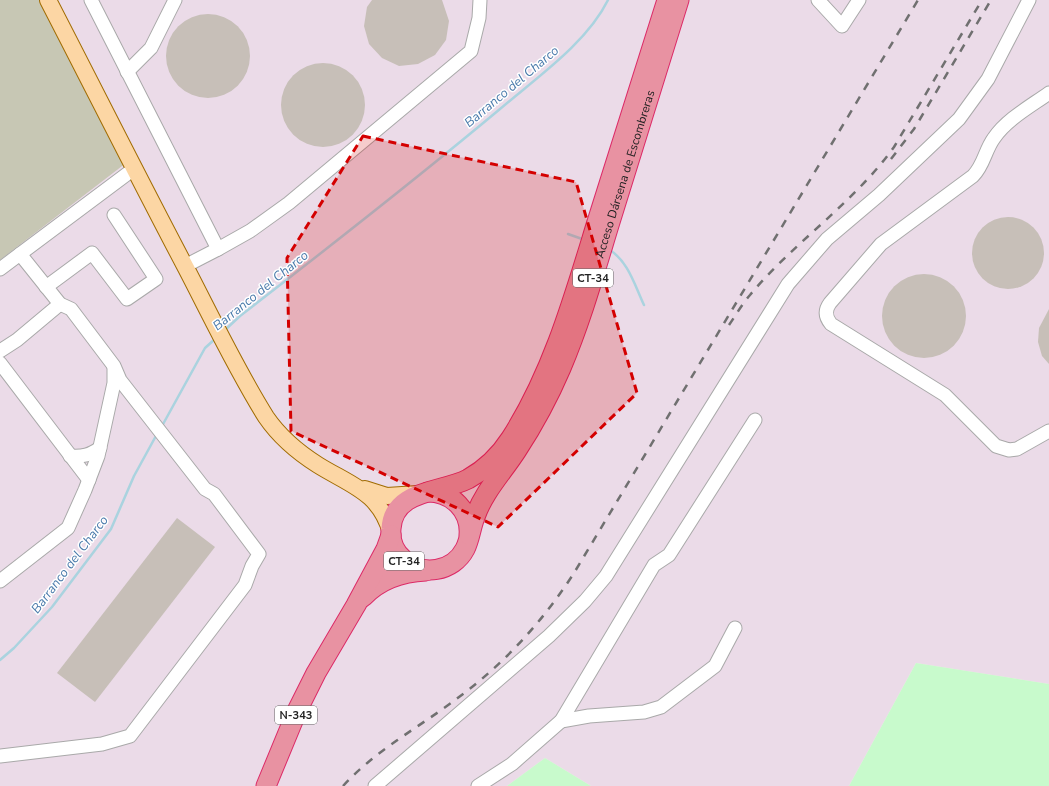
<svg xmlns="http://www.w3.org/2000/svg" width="1049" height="786" font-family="'Nunito Sans',sans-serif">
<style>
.industrial{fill:#ebdbe8}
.construction{fill:#c7c7b4}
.park{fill:#c8facc}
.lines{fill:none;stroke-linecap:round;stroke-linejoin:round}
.stream{stroke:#aad3df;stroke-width:2.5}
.building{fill:#c7bfb8}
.minor-casing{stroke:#a9a9a9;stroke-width:15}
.major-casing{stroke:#a06b00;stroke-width:18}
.highway-casing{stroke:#dc2a67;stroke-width:21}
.minor{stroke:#fff;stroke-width:13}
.major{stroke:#fcd6a4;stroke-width:16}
.highway{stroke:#e892a2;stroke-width:19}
.rail{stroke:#707070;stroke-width:2.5;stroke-dasharray:8 8;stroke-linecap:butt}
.marked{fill:#d40000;fill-opacity:0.2;stroke:#d40000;stroke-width:3;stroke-dasharray:8 5;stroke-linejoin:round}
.labels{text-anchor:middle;stroke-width:3;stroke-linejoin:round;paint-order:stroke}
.shield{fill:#fff;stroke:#646464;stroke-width:1}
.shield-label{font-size:11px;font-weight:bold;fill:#222}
.street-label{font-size:12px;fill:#222;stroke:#fff}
.water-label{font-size:13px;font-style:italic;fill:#4a7aab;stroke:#fff}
</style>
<rect width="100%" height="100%" fill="#f2efe9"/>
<path class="industrial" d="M 0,0 L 1049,0 L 1049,684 L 916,663 L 849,786 L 591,786 L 545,758 L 507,786 L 0,786 Z"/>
<path class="construction" d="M 0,0 L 39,0 L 126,163 L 0,260 Z"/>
<g class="park">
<path d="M 916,663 L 1049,684 L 1049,786 L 849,786 Z"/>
<path d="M 545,758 L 591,786 L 507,786 Z"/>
</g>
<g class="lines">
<g class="stream">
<path d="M 568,234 L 585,240"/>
<path d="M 608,249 C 628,260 635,286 644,305"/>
<path d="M 225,330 L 240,316 C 328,248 415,180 500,109 C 536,78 587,43 608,0"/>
<path d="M 162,426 L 205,348 L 215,339"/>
<path d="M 0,660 L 14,648 L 52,607 L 111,529 L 134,476 L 157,434"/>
</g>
</g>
<g class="building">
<path d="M 372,0 L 442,0 L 449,21 L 446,40 L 435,55 L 418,64 L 399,66 L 382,58 L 369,44 L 364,26 L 367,7 Z"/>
<circle cx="208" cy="56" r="42"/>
<circle cx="323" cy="105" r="42"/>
<circle cx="1008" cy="253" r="36"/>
<circle cx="924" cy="316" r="42"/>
<path d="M 1049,309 L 1049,364 L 1042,356 L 1038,342 L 1039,328 Z"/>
<path d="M 177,518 L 215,547 L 95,702 L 57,673 Z"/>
</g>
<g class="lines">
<g class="minor-casing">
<g id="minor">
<path d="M 91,0 L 218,249 L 185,266"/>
<path d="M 818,0 L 842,26 L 859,0"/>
<path d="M 127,72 L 151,48 L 175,0"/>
<path d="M 1049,93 C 1031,106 1007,119 994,138 C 985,150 984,165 973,176 L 881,244 L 830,303 C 824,311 826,318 831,324 L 945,395 L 996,446 L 1009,450 L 1017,449 L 1049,431"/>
<path d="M 218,249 L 250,231 L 289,203 L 471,51 L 479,18 L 480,0"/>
<path d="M 0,269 L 135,168"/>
<path d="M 46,287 L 92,253 L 127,299 L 156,279 L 114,215"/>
<path d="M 0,351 L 17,340 L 60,304"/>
<path d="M 0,363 L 89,480"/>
<path d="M 70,456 C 83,457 90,455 100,448"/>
<path d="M 0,581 L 68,528 L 85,490 L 98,456 L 114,383 L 114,368"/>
<path d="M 561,721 L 589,716 L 644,712 L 661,707 L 715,666 L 735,628"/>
<path d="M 0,756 L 102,744 L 130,736 L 245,585 L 252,566 L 259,554 L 214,494 L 205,489 L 120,380 L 114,366 L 71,309 L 60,304 L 20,254"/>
<path d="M 375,786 L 549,636 L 585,601 L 606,576 L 788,284 L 827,239 L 879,195 L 959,119 L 988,79 L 1029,0"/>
<path d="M 478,786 L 512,764 L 561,721 L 654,565 L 669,555 L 755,420"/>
</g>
</g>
<g class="major-casing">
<g id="major">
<path d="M 48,0 C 94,89 139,179 186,268 C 212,318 236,369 266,417 C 279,436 299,453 318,465 C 350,485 380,492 391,533"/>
<path d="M 365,489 L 387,496 L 418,494"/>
</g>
</g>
<g class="highway-casing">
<g id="highway">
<path id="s1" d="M 667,0 C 644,74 621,148 597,222 C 574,297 553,372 511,438 C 500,455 486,469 468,479 C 441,493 393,489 391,529 C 390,541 395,552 403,559 C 422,577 453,572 465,549 C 470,539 471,527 475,517 C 484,491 503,472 517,450 C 534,424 549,396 561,368 C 581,321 595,271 610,222 C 633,148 656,74 679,0"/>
<path d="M 428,492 C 452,492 471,511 469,535"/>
<path d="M 363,597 C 380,579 403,572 426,571"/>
<path d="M 266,786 L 297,711 L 316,673 L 356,605 L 386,549 L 391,535"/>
</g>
</g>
<use href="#minor" class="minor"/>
<use href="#major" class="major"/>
<use href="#highway" class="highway"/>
<g class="rail">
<path d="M 891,159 L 914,129 L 991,0"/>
<path d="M 729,325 C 736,315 742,304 750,295 C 794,242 853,204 894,147 L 982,0"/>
<path d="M 343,786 C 377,749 420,727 459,697 C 505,663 543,621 574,573 L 918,0"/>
</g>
</g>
<path class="marked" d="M 363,136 L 576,182 L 637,393 L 498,527 L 291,431 L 287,258 Z"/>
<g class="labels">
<g class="shield">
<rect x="573" y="269" width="40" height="18" rx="3"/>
<rect x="384" y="552" width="40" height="18" rx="3"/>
<rect x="275" y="706" width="42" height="18" rx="3"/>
</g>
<g class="shield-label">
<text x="593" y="282">CT-34</text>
<text x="404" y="565">CT-34</text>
<text x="296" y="719">N-343</text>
</g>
<g class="street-label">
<text dy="4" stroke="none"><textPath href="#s1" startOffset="1141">Acceso Dársena de Escombreras</textPath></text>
</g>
<g class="water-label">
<text transform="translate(511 86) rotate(-40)" y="5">Barranco del Charco</text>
<text transform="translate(260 290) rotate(-39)" y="5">Barranco del Charco</text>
<text transform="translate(69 564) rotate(-53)" y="5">Barranco del Charco</text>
</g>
</g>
</svg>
